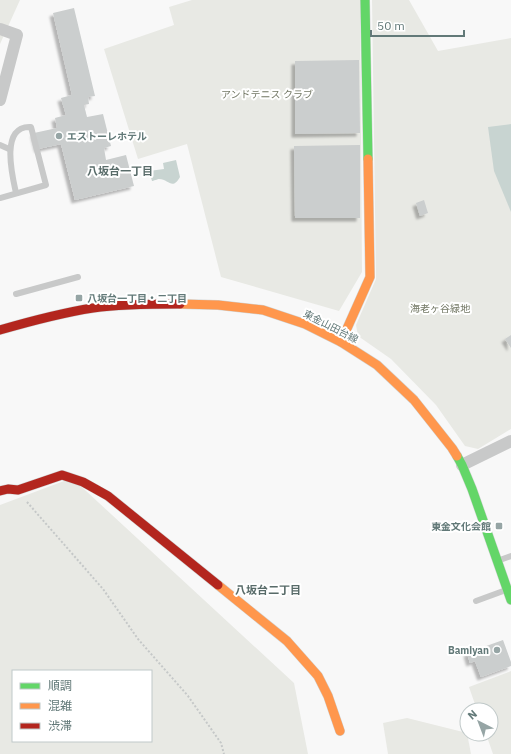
<svg xmlns="http://www.w3.org/2000/svg" width="511" height="754" font-family="'IBM Plex Sans','Noto Sans JP',sans-serif">
<style>
.green{fill:#e8e9e4;fill-rule:evenodd}
.water{fill:#c8d4d1}
.building{fill:#cbcece;filter:url(#shadow)}
.lines{fill:none;stroke-linecap:round;stroke-linejoin:round}
.fast-casing{stroke:#d0d3d3;stroke-width:10}
.slow-casing{stroke:#d0d3d3;stroke-width:10}
.jam-casing{stroke:#d0d3d3;stroke-width:10}
.path{stroke:#c5c8c8;stroke-width:2;stroke-dasharray:2 2;stroke-linecap:butt}
.lane{stroke:#c8c9c9;stroke-width:6}
.street{stroke:#c8c9c9;stroke-width:12}
.fast{stroke:#63d668;stroke-width:9}
.slow{stroke:#ff974d;stroke-width:9}
.jam{stroke:#b3261e;stroke-width:9}
.poi-dot{fill:#96a5a5;stroke:#fff;stroke-width:1.5}
.labels{text-anchor:middle;stroke-width:4;stroke-linejoin:round;paint-order:stroke}
.park-label{font-size:10px;fill:#737865;stroke:#fff}
.poi-label{font-size:10px;font-weight:bold;fill:#627978;stroke:#fff;text-anchor:start}
.street-label{font-size:10px;fill:#627978;stroke:#fff}
.neighbourhood-label{font-size:11px;font-weight:bold;fill:#586b69;stroke:#fff}
</style>
<defs>
<filter id="shadow"><feDropShadow dx="-3.5" dy="3.5" stdDeviation="1" flood-color="#0004"/></filter>
</defs>
<rect width="100%" height="100%" fill="#f8f8f8"/>
<g class="green">
<path d="M 0,0 L 20,0 L 0,44 Z"/>
<path d="M 192,0 L 360,0 L 362,272 L 339,311 L 221,277 L 187,144 L 138,159 L 104,49 L 174,25 L 169,7 Z"/>
<path d="M 372,0 L 409,0 L 438,51 L 511,38 L 511,429 L 478,449 L 465,446 L 436,405 L 391,359 L 358,336 L 356,325 L 376,279 Z"/>
<path d="M 72,478 L 294,683 L 308,754 L 0,754 L 0,505 ZM 13,671 L 151,671 L 151,741 L 13,741 Z"/>
<path d="M 511,671 L 511,754 L 493,754 L 486,734 L 491,734 L 491,710 L 477,710 L 469,687 Z"/>
<path d="M 407,718 L 467,733 L 471,754 L 388,754 L 383,723 Z"/>
</g>
<g class="water">
<path d="M 511,124 L 511,212 L 494,171 L 488,127 Z"/>
<path d="M 176,160 L 180,177 C 172,191 169,179 159,179 C 158,179 153,181 152,181 L 149,171 L 164,169 L 163,163 Z"/>
</g>
<g class="building">
<path d="M 74,8 L 95,96 L 88,97 L 89,104 L 84,105 L 87,117 L 103,114 L 111,146 L 104,148 L 106,160 L 126,155 L 134,186 L 75,200 L 61,144 L 38,149 L 34,133 L 57,128 L 55,118 L 66,115 L 61,98 L 72,95 L 53,13 Z"/>
<path d="M 359,60 L 360,133 L 295,134 L 295,61 Z"/>
<path d="M 360,145 L 360,218 L 295,218 L 294,146 Z"/>
<path d="M 424,200 L 428,213 L 420,216 L 416,203 Z"/>
<path d="M 511,335 L 511,348 L 505,339 Z"/>
<path d="M 503,640 L 511,662 L 511,666 L 481,677 L 475,661 L 470,663 L 467,653 Z"/>
</g>
<g class="lines">
<g class="fast-casing">
<g id="fast">
<path d="M 365,0 L 368,159"/>
<path d="M 457,456 L 462,465 L 472,489 L 511,600"/>
</g>
</g>
<g class="slow-casing">
<g id="slow">
<path d="M 180,304 L 218,305 L 263,310 L 305,324 L 341,342 L 377,365 L 414,400 L 452,448 L 457,456"/>
<path d="M 341,342 L 370,277 L 368,159"/>
<path d="M 218,585 L 287,641 L 318,676 L 328,696 L 340,731"/>
</g>
</g>
<g class="jam-casing">
<g id="jam">
<path d="M 0,330 C 31,321 61,313 93,308 C 121,304 152,304 180,304"/>
<path d="M 0,491 L 8,489 L 18,490 L 62,475 L 83,482 L 108,496 L 218,585"/>
</g>
</g>
<path class="path" d="M 27,502 L 103,589 L 138,639 L 188,696 L 221,743 L 224,754"/>
<g class="lane">
<path d="M 0,145 L 9,149"/>
<path d="M 0,198 L 46,185 L 31,127 C 0,125 12,175 16,193"/>
<path d="M 16,294 L 78,277"/>
<path d="M 497,561 L 511,556"/>
<path d="M 476,601 L 506,590"/>
</g>
<g class="street">
<path d="M 0,29 L 17,35 L 0,100"/>
<path d="M 462,465 L 511,441"/>
</g>
<use href="#fast" class="fast"/>
<use href="#slow" class="slow"/>
<use href="#jam" class="jam"/>
</g>
<g class="poi-dot">
<circle cx="59" cy="136" r="4"/>
<rect x="75" y="294" width="8" height="8" rx="2"/>
<rect x="495" y="522" width="8" height="8" rx="2"/>
<circle cx="497" cy="650" r="4"/>
</g>
<g class="labels">
<g class="park-label">
<text x="267" y="98">アンドテニス クラブ</text>
<text x="440" y="312">海老ヶ谷緑地</text>
</g>
<g class="poi-label">
<text x="67" y="140">エストーレホテル</text>
<text x="87" y="302">八坂台一丁目・二丁目</text>
<text x="491" y="530" text-anchor="end">東金文化会館</text>
<text x="489" y="654" text-anchor="end">Bamiyan</text>
</g>
<g class="street-label">
<text transform="translate(331 326) rotate(27)" y="4">東金山田台線</text>
</g>
<g class="neighbourhood-label">
<text x="120" y="175">八坂台一丁目</text>
<text x="268" y="594">八坂台二丁目</text>
</g>
</g>
<rect x="12" y="670" width="140" height="72" fill="#ffffff" stroke="#c0c9c9"/>
<rect x="20" y="683" width="20" height="6" fill="#63d668" stroke="#c0c9c9"/>
<text x="48" y="690" font-size="12" fill="#627978">順調</text>
<rect x="20" y="703" width="20" height="6" fill="#ff974d" stroke="#c0c9c9"/>
<text x="48" y="710" font-size="12" fill="#627978">混雑</text>
<rect x="20" y="723" width="20" height="6" fill="#b3261e" stroke="#c0c9c9"/>
<text x="48" y="730" font-size="12" fill="#627978">渋滞</text>
<g transform="translate(479 722) rotate(318)"><circle r="19" fill="#ffffff" stroke="#c0c9c9"/>
<path d="M0-3L7 15L0 10L-7 15Z" fill="#96a5a5"/>
<text y="-6" font-size="11" font-weight="bold" text-anchor="middle" fill="#627978">N</text>
</g>
<path d="M371 30v6h93v-6" fill="none" stroke="#627978" stroke-width="2"/>
<text x="377" y="30" font-size="12" fill="#627978" stroke="#ffffff" stroke-width="3" paint-order="stroke">50 m</text>
</svg>
